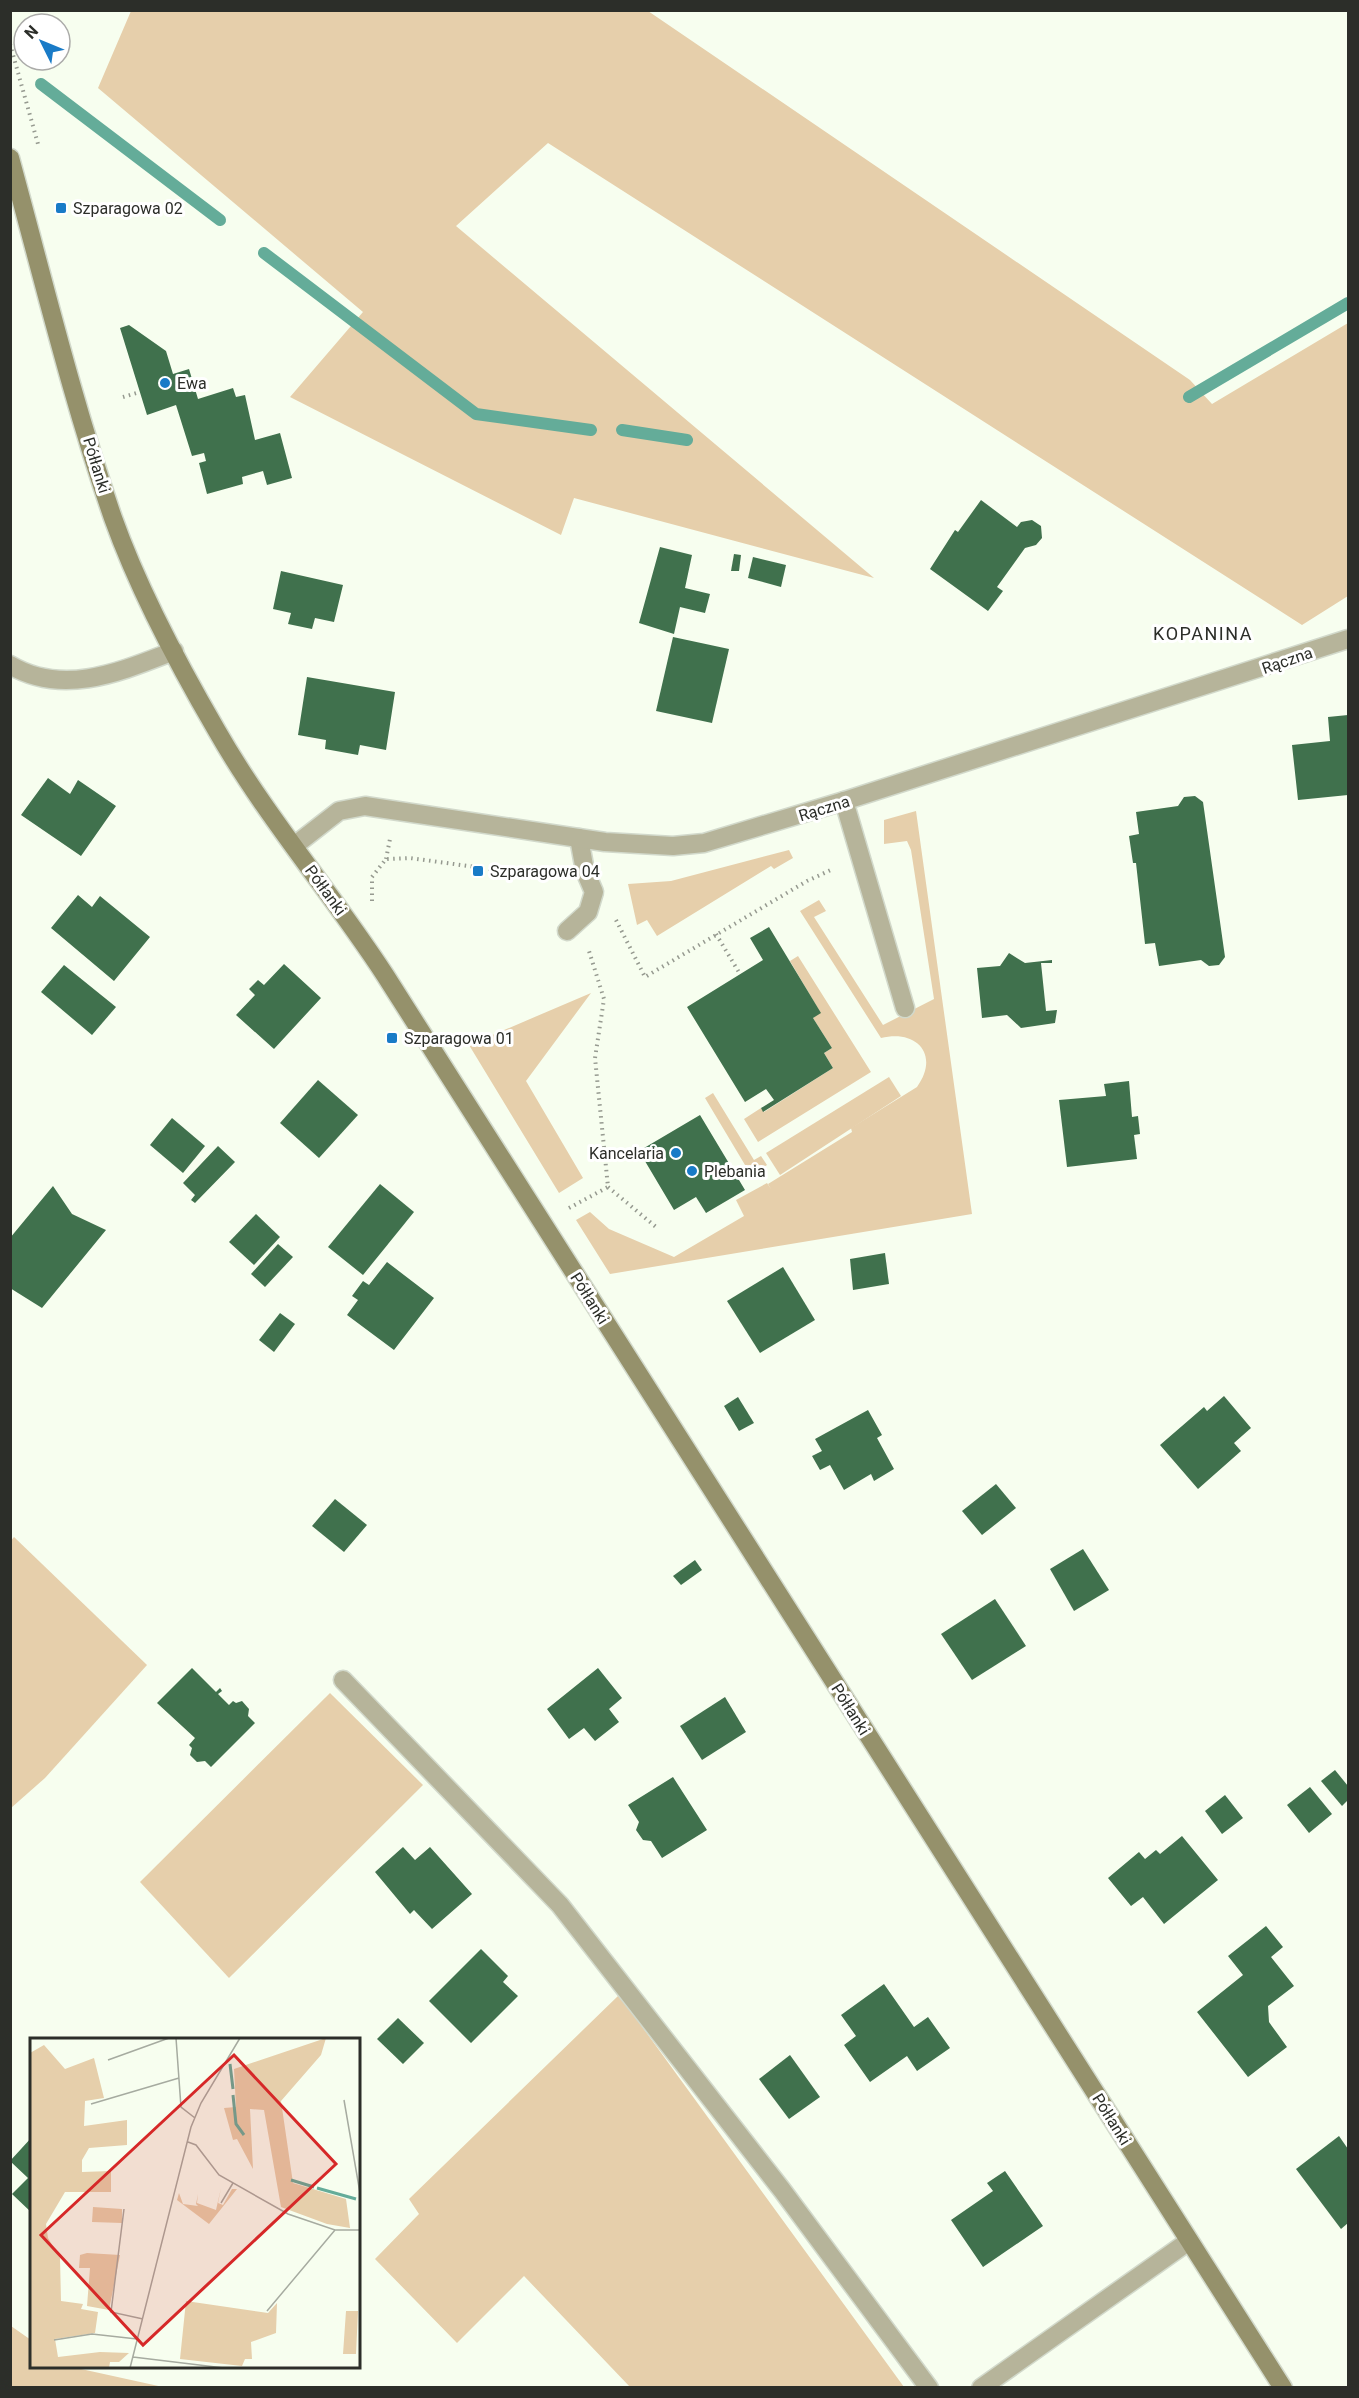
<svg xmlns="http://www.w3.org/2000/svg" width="1359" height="2398" font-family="Roboto,sans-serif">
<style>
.green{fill:#e6cfab}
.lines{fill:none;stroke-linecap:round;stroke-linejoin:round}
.stream{stroke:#64ac99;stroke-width:12}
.building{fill:#40714d}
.lane-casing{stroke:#d2d9cb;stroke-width:21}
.street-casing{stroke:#d2d9cb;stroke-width:21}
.secondary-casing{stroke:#d2d9cb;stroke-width:21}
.path{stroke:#969a90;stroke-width:4;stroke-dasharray:1.5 4.5;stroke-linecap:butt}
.lane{stroke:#b6b49a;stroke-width:18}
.street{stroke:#b6b49a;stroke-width:18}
.secondary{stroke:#95916b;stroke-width:18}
.poi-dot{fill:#197bc7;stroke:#fff;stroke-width:2}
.labels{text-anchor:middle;stroke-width:6;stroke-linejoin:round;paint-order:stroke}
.poi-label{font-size:16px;fill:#2c2e29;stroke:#fff;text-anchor:start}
.street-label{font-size:16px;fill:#2c2e29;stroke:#fff}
.neighbourhood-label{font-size:18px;letter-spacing:1.5px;fill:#2c2e29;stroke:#fff}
.inset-river{fill:none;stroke:#64ac99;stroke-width:3}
.inset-road{fill:none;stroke:#a6aba0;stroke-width:1.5}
.view{fill:#d62828;fill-opacity:0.15;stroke:#d62828;stroke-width:3}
.inset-edge{fill:none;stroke:#2c2e29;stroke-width:3}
</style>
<rect width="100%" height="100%" fill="#f7feef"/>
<g class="green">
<path d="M 131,11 L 648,11 L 1190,380 L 1212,404 L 1348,323 L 1348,596 L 1302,625 L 548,143 L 456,226 L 874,578 L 574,498 L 561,535 L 290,397 L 363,312 L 98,88 Z"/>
<path d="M 916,811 L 972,1214 L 610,1274 L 576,1220 L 590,1212 L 609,1229 L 674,1257 L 744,1216 L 736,1200 L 767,1183 L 771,1189 L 768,1184 L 852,1132 L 851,1128 L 917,1087 C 940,1055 917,1029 881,1038 L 800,911 L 819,900 L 826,911 L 814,917 L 883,1025 L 934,999 L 911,850 L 907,841 L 884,844 L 884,820 Z"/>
<path d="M 789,850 L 793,858 L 774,869 L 771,866 L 657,936 L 647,920 L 637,925 L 628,884 L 671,881 Z"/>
<path d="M 798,956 L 871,1072 L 758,1142 L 744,1119 L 761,1108 L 764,1112 L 833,1068 L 824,1053 L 832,1048 L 813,1018 L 820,1012 L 790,961 Z"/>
<path d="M 591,993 L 526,1081 L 583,1178 L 559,1193 L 469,1045 Z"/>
<path d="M 889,1077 L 901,1096 L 780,1175 L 766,1153 Z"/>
<path d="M 713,1093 L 754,1160 L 761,1156 L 767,1165 L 751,1175 L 705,1098 Z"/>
<path d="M 14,1537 L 147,1665 L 45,1778 L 11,1808 L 10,1542 Z"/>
<path d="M 330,1693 L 423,1785 L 229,1978 L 140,1882 Z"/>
<path d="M 619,1995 L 904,2387 L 630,2387 L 524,2276 L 457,2343 L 375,2259 L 419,2214 L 409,2199 Z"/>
<path d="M 11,2326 L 31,2340 L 32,2366 L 72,2367 L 163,2387 L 11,2387 Z"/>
</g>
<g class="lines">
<g class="stream">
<path d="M 41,84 L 220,220"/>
<path d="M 264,253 L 476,414 L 591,430"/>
<path d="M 1189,397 L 1348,303"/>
<path d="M 622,430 L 687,440"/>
</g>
</g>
<g class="building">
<path d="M 129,325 L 166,351 L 173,374 L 189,369 L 198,399 L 233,388 L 236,397 L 245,395 L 255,440 L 280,433 L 292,478 L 267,485 L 263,471 L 242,477 L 243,484 L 207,494 L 199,463 L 206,461 L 204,453 L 192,456 L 176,405 L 147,415 L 120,328 Z"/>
<path d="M 981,500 L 1017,527 L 1021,522 L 1032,520 L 1041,526 L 1042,538 L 1036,545 L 1025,548 L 997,587 L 1003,591 L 988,611 L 930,569 L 955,530 L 958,532 Z"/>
<path d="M 660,547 L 692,555 L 685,588 L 710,594 L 705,613 L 680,607 L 674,634 L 639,623 Z"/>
<path d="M 734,554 L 741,555 L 739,571 L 731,571 Z"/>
<path d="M 753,557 L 786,565 L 781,587 L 748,578 Z"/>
<path d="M 281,571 L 343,585 L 334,622 L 315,618 L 312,629 L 288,624 L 291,613 L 273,609 Z"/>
<path d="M 673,637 L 729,649 L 712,723 L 656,711 Z"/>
<path d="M 307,677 L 395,692 L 386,750 L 360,745 L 358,755 L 325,749 L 326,740 L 298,735 Z"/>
<path d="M 1348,715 L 1348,795 L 1298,800 L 1292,745 L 1330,741 L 1328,717 Z"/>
<path d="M 48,778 L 70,794 L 78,780 L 116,806 L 81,856 L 21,815 Z"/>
<path d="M 1195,796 L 1203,802 L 1225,957 L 1219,965 L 1209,966 L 1201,960 L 1159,966 L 1155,943 L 1145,944 L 1136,863 L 1133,863 L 1129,836 L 1139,834 L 1136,812 L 1178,806 L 1184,797 Z"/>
<path d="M 78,895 L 92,907 L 100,896 L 150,937 L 114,981 L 51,928 Z"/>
<path d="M 769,927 L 821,1013 L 813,1018 L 832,1048 L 824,1053 L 833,1068 L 763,1112 L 761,1108 L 774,1100 L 766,1089 L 745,1102 L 687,1007 L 763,960 L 750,938 Z"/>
<path d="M 1009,953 L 1025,963 L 1052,960 L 1052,963 L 1041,963 L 1046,1011 L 1057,1010 L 1055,1023 L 1021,1028 L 1007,1015 L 982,1018 L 977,968 L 1000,966 Z"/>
<path d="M 284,964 L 321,998 L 274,1049 L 236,1015 L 255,995 L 249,989 L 258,980 L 264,985 Z"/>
<path d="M 64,965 L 116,1007 L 92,1035 L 41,992 Z"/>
<path d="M 318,1080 L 358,1115 L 319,1158 L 280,1123 Z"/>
<path d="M 1129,1081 L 1132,1117 L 1138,1116 L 1140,1134 L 1134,1135 L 1137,1159 L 1067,1167 L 1059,1100 L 1106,1096 L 1104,1084 Z"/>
<path d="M 700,1115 L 745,1190 L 706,1213 L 696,1197 L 674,1210 L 639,1151 Z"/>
<path d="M 172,1118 L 205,1146 L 183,1173 L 150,1145 Z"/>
<path d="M 218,1146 L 235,1162 L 195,1203 L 191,1200 L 195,1195 L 183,1183 Z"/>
<path d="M 380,1184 L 414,1212 L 363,1275 L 328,1247 Z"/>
<path d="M 53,1186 L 72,1214 L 106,1230 L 42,1308 L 10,1288 L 10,1238 Z"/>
<path d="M 256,1214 L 280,1237 L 254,1265 L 229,1242 Z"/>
<path d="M 278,1244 L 293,1257 L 265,1287 L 251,1274 Z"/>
<path d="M 885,1253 L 889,1284 L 853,1290 L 850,1259 Z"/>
<path d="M 387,1262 L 434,1298 L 394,1350 L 347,1315 L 358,1300 L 352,1296 L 363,1281 L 369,1285 Z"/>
<path d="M 783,1267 L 815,1320 L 760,1353 L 727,1301 Z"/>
<path d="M 280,1313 L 295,1324 L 274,1352 L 259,1340 Z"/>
<path d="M 1224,1396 L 1251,1428 L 1234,1443 L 1241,1451 L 1198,1489 L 1160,1445 L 1204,1407 L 1207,1411 Z"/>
<path d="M 738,1397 L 754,1423 L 739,1431 L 724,1406 Z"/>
<path d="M 868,1410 L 882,1435 L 877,1438 L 894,1469 L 874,1481 L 871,1474 L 844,1490 L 830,1465 L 820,1470 L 812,1456 L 822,1451 L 815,1439 Z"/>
<path d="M 996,1484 L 1016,1508 L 982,1535 L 962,1511 Z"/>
<path d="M 335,1499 L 367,1525 L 344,1552 L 312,1526 Z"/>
<path d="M 1083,1549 L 1109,1590 L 1074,1611 L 1050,1569 Z"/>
<path d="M 695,1560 L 702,1570 L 681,1585 L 673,1576 Z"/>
<path d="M 995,1599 L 1026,1646 L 972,1680 L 941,1634 Z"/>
<path d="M 192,1668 L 216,1692 L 220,1688 L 222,1691 L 218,1694 L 229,1705 L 233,1701 L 236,1703 L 242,1701 L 249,1709 L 248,1716 L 255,1723 L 211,1767 L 205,1761 L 197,1762 L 190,1755 L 192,1748 L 189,1745 L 195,1738 L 157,1703 Z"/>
<path d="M 598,1668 L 622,1698 L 609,1709 L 619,1722 L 595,1741 L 584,1728 L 569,1739 L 547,1709 Z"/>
<path d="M 725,1697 L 746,1732 L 702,1760 L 680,1726 Z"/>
<path d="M 1335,1770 L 1348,1786 L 1348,1800 L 1342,1806 L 1321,1781 Z"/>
<path d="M 673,1777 L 707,1830 L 662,1858 L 651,1841 L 643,1840 L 636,1830 L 639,1822 L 628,1805 Z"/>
<path d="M 1310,1787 L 1332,1814 L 1309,1833 L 1287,1805 Z"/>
<path d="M 1225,1795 L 1243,1818 L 1222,1834 L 1205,1811 Z"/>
<path d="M 1182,1836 L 1218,1880 L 1164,1924 L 1143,1897 L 1131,1906 L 1108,1878 L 1139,1852 L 1145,1859 L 1156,1850 L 1160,1854 Z"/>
<path d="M 403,1847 L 415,1860 L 430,1847 L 472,1894 L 432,1929 L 414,1910 L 410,1914 L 375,1872 Z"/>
<path d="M 1266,1926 L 1283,1947 L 1271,1957 L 1294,1986 L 1268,2006 L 1269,2022 L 1287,2047 L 1248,2077 L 1197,2012 L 1243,1975 L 1228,1956 Z"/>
<path d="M 481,1949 L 508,1976 L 503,1982 L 518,1996 L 471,2043 L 429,2001 Z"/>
<path d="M 884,1984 L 914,2027 L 928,2017 L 950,2048 L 917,2071 L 907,2056 L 870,2082 L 844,2045 L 856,2036 L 841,2015 Z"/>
<path d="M 398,2018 L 424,2043 L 403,2064 L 377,2039 Z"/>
<path d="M 790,2055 L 820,2097 L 789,2119 L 759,2079 Z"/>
<path d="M 1339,2136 L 1348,2149 L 1348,2223 L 1341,2229 L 1296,2169 Z"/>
<path d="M 32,2137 L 32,2213 L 12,2194 L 28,2178 L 10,2161 Z"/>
<path d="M 1005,2171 L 1043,2226 L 983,2267 L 951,2220 L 993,2191 L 987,2183 Z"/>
</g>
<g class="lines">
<g class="lane-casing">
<g id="lane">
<path d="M 844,801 L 905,1008"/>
<path d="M 567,931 L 588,912 L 594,892 L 585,871 L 579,838"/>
</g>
</g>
<g class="street-casing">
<g id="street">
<path d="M 10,665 C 64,697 122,671 174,651"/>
<path d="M 294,846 L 339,811 L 365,806 L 605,842 L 673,846 L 704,843 L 844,801 L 1348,639"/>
<path d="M 343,1680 L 560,1905 L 782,2190 L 929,2388"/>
<path d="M 981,2388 L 1189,2241"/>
</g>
</g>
<g class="secondary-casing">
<path id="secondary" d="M 10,158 C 43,278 72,400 113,518 C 139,591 178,664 217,731 C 266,817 331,892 385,975 L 1283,2388"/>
</g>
<g class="path">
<path d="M 10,44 L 38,144"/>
<path d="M 123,397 L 140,392"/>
<path d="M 386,859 L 390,839"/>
<path d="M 372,901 L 372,877 L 386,859 L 410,858 L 548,877 L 557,876"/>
<path d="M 616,920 L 645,977 L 807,881 L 833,869"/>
<path d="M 716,934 L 740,974"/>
<path d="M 608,1187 L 656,1227"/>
<path d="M 569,1208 L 608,1187 L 595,1058 L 604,999 L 589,951"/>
</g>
<use href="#lane" class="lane"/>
<use href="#street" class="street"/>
<use href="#secondary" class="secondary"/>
</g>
<g class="poi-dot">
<rect x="55" y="202" width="12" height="12" rx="3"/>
<circle cx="165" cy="383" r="6"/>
<rect x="472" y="865" width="12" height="12" rx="3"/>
<rect x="386" y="1032" width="12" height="12" rx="3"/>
<circle cx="676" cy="1153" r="6"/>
<circle cx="692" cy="1171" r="6"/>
</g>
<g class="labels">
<g class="poi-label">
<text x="73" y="214">Szparagowa 02</text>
<text x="177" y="389">Ewa</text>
<text x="490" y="877">Szparagowa 04</text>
<text x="404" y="1044">Szparagowa 01</text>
<text x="664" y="1159" text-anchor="end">Kancelaria</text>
<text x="704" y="1177">Plebania</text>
</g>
<g class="street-label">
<text transform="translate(97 465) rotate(73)" y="6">Półłanki</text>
<text transform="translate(1287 660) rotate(-19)" y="6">Rączna</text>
<text transform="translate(824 808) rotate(-17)" y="6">Rączna</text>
<text transform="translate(326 890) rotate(54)" y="6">Półłanki</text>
<text transform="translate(590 1298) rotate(58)" y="6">Półłanki</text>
<text transform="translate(851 1709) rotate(58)" y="6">Półłanki</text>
<text transform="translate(1112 2119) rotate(58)" y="6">Półłanki</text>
</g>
<g class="neighbourhood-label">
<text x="1203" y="640">KOPANINA</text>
</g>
</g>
<g transform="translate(30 2038)">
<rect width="330" height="330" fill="#f7feef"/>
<path d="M 296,0 L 291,17 L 251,63 L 263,145 L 316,161 L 320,190 L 297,186 L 251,169 L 234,72 L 220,71 L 223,131 L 207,101 L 203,102 L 194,70 L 206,69 L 204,31 ZM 14,7 L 35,31 L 64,20 L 74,60 L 55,63 L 54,88 L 97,82 L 97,107 L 59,110 L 52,122 L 52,134 L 81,133 L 81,154 L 35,154 L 16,186 L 18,200 L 30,220 L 31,263 L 53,266 L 51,271 L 68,274 L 65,295 L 25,301 L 28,319 L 70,314 L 99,315 L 89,324 L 80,324 L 79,330 L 0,330 L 0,15 ZM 191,150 L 188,165 L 193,167 L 202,151 L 207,151 L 179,186 L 147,162 L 149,155 L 153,166 L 168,168 L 166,166 L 168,156 L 167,165 L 186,172 ZM 63,169 L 92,171 L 92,185 L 62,184 ZM 57,215 L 90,217 L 79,272 L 57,268 L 60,230 L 49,230 L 50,217 ZM 156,263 L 238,275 L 247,265 L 246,295 L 221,304 L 222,321 L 215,321 L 212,328 L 150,321 ZM 316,273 L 328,273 L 326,316 L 313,316 Z" fill="#e6cfab"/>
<path class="inset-river" d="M 200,26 L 203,51M 203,57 L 206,86 L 214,97M 261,142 L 284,149M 287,150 L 326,161"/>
<path class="inset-road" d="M 146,0 L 151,69 L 165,80M 78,22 L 139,0M 314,62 L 330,155M 61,66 L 149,40M 158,104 L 166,107 L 189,137 L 258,176 L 305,192 L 330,192M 191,165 L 203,145M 94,171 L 81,274 L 113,281M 237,273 L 305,192M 24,302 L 62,296 L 107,301M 103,319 L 194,330M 100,330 L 161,89 L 171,65 L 210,0"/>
<path class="view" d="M 204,17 L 306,126 L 113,307 L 11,197 Z"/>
<rect width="330" height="330" class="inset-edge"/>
</g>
<rect width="1359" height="2398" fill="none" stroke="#2c2e29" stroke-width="24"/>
<g transform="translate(42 42) rotate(313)"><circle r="28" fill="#ffffff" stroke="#ababa9" stroke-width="1.5"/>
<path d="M0-4.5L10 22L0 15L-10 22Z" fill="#197bc7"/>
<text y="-9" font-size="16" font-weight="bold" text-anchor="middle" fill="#2c2e29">N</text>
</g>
</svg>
